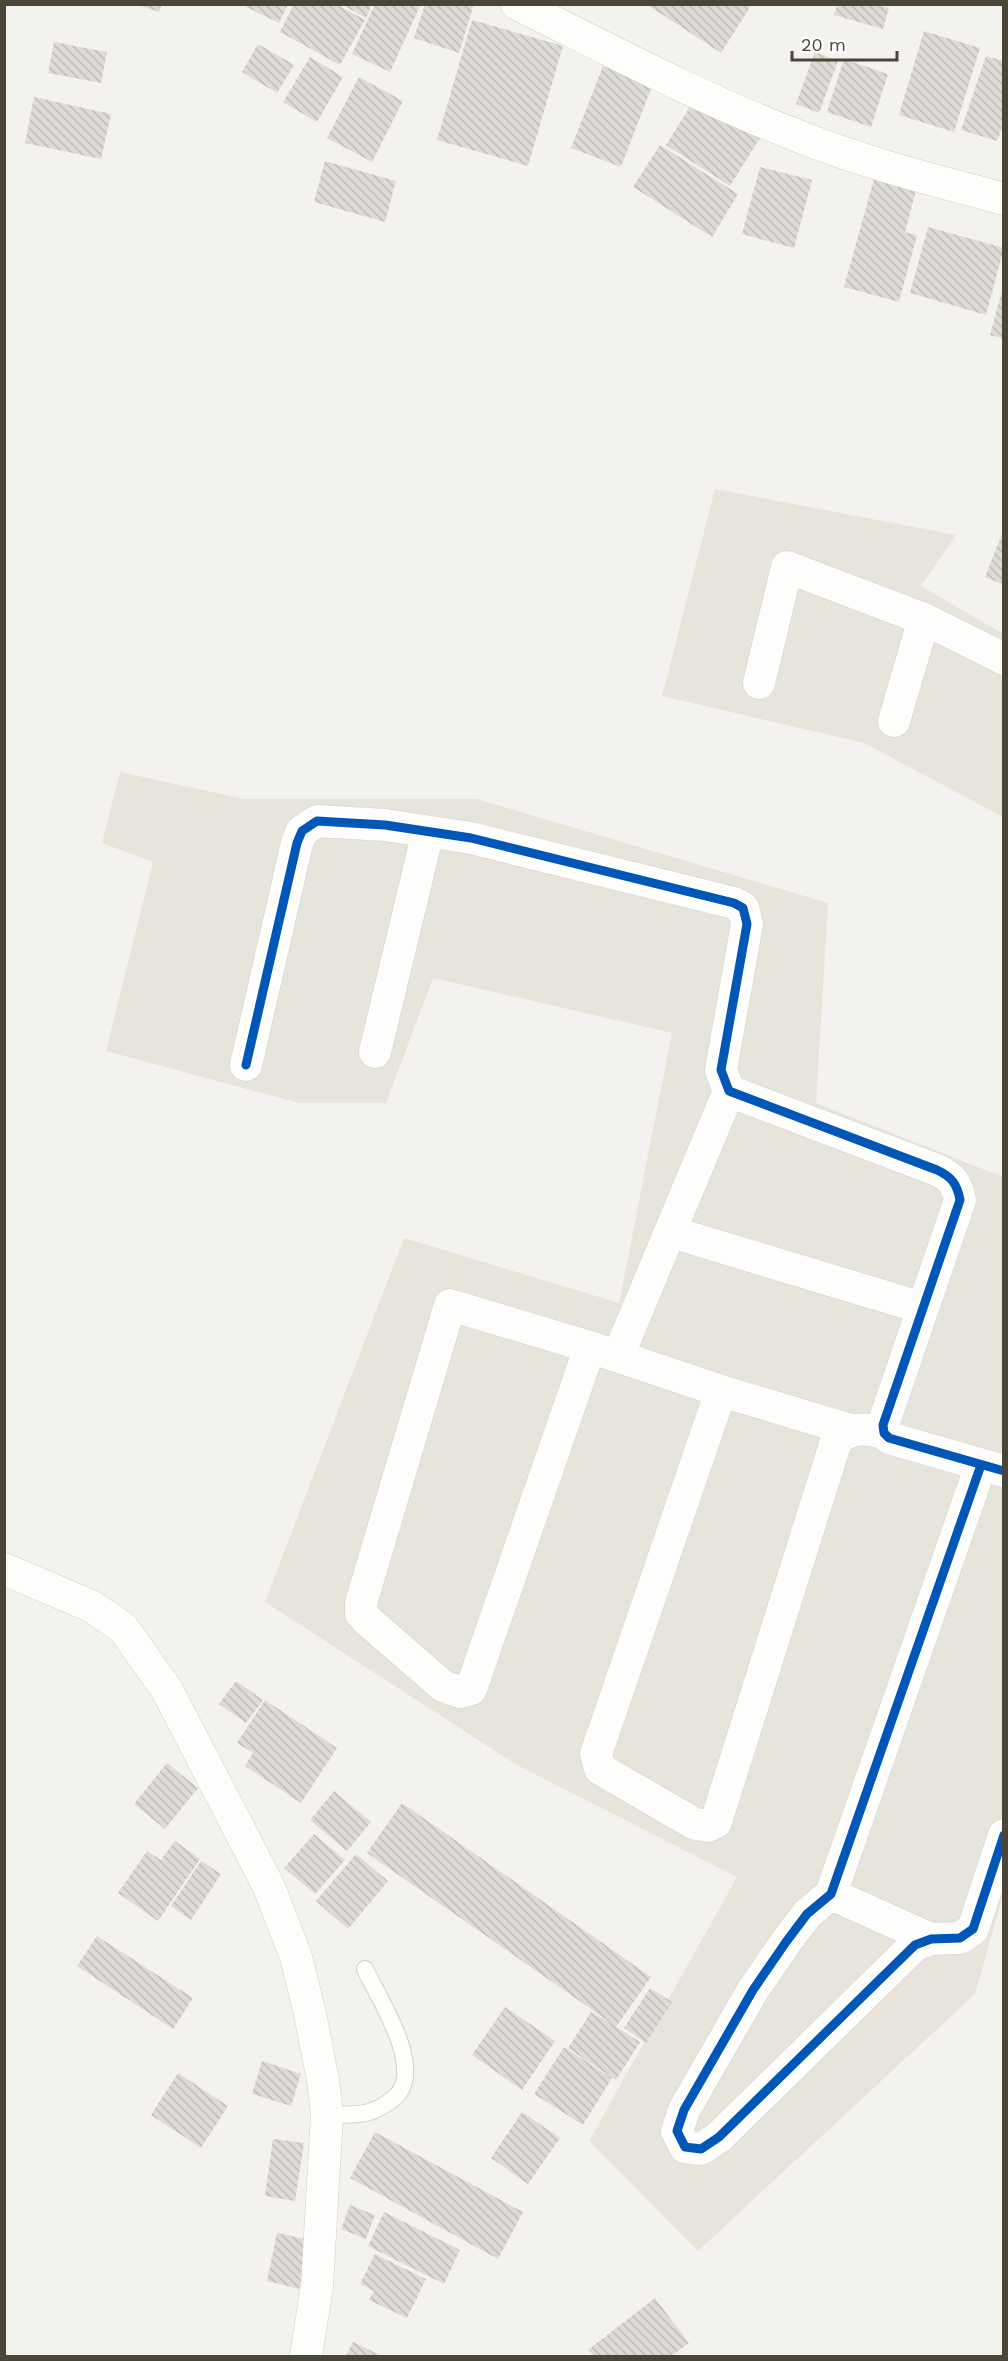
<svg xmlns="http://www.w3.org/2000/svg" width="1008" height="2361" font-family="'Work Sans',sans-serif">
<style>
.residential{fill:#e7e4dc}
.building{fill:url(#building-back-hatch)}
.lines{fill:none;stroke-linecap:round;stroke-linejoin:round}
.service-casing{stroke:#d2d0cb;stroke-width:18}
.minor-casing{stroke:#d2d0cb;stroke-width:33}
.service{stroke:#fdfdfc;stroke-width:16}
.minor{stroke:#fdfdfc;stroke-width:32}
.cycleway-casing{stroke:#fff;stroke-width:13}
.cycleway{stroke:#0057b8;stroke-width:9}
</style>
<defs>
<pattern id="building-back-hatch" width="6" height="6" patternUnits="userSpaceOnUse" patternTransform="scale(1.5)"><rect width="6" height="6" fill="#dedbd6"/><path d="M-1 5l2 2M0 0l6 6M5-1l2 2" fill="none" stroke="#c0bdb8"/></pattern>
</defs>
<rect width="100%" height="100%" fill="#f4f2ee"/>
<g class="residential">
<path d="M 715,489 L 956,535 L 921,586 L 1003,634 L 1003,817 L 864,743 L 662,696 Z"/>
<path d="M 120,772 L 245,799 L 477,799 L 828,903 L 816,1103 L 1003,1177 L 1003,1895 L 975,1994 L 698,2251 L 589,2141 L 737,1877 L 517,1765 L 265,1602 L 404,1238 L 619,1303 L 672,1033 L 433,978 L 386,1103 L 299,1103 L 106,1051 L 153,862 L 102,843 Z"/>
</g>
<g class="building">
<path d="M 135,4 L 162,4 L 159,12 Z"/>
<path d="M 240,4 L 288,4 L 279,23 Z"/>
<path d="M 294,4 L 336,4 L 365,20 L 340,65 L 280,32 Z"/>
<path d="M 341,4 L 372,4 L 366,18 Z"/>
<path d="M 375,4 L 416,4 L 420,6 L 390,72 L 352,54 Z"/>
<path d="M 425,4 L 474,4 L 459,53 L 414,38 Z"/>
<path d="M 646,4 L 752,4 L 721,53 Z"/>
<path d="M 837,5 L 879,5 L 889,8 L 883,29 L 834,15 Z"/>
<path d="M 472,20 L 563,46 L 528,166 L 437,140 Z"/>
<path d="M 924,31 L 980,48 L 954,132 L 899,115 Z"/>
<path d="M 54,42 L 107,52 L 101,83 L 48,73 Z"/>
<path d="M 258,44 L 294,65 L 277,93 L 242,72 Z"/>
<path d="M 815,52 L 838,61 L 819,113 L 796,104 Z"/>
<path d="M 986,56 L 1004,61 L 1004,122 L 997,141 L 961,130 Z"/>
<path d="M 310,57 L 343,77 L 317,122 L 283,102 Z"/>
<path d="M 844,59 L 888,74 L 871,127 L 827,112 Z"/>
<path d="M 603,66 L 652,86 L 621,167 L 571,148 Z"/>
<path d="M 359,77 L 403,101 L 372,162 L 327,138 Z"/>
<path d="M 34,97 L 111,114 L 101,159 L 25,143 Z"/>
<path d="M 696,97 L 760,138 L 730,186 L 666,145 Z"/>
<path d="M 660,145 L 738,194 L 712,237 L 633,187 Z"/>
<path d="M 325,161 L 396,181 L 385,222 L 314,202 Z"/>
<path d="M 760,167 L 812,180 L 794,248 L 742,234 Z"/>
<path d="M 874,179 L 916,190 L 905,232 L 917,235 L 899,302 L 844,287 Z"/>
<path d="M 928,227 L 1004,248 L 986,315 L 910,293 Z"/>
<path d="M 1003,287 L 1004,287 L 1004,339 L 990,335 Z"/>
<path d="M 1003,531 L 1004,531 L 1004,585 L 985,577 Z"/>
<path d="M 236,1681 L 263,1700 L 246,1723 L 219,1704 Z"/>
<path d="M 265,1700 L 337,1748 L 301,1803 L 245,1766 L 253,1753 L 237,1743 Z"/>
<path d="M 167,1763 L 198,1788 L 165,1829 L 134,1804 Z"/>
<path d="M 334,1791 L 371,1822 L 347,1851 L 310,1820 Z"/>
<path d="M 402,1803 L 651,1977 L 616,2027 L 640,2042 L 616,2080 L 568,2048 L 591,2012 L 614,2025 L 367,1853 Z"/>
<path d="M 314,1834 L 345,1860 L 315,1894 L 284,1868 Z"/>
<path d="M 175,1841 L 200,1859 L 158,1921 L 118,1893 L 147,1851 L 161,1860 Z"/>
<path d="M 356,1854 L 388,1881 L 348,1929 L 316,1901 Z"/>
<path d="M 201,1861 L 221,1874 L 191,1920 L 171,1906 Z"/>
<path d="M 97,1936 L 193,1998 L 173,2029 L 77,1966 Z"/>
<path d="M 650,1988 L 672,2002 L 646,2043 L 624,2028 Z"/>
<path d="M 505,2007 L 555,2041 L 522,2090 L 472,2055 Z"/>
<path d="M 564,2047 L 612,2078 L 583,2125 L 534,2094 Z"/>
<path d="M 262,2061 L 301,2074 L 291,2106 L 252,2094 Z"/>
<path d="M 178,2073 L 228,2106 L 201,2148 L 151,2115 Z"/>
<path d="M 522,2112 L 560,2138 L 528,2184 L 491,2158 Z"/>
<path d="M 375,2132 L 523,2212 L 498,2259 L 350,2178 Z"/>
<path d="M 273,2139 L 304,2143 L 295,2201 L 265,2196 Z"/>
<path d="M 350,2205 L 375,2215 L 366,2239 L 341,2229 Z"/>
<path d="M 384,2212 L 460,2250 L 444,2284 L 368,2246 Z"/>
<path d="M 277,2233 L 310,2240 L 299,2289 L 267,2281 Z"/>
<path d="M 375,2254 L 426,2279 L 407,2318 L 369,2300 L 374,2291 L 360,2284 Z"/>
<path d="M 655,2298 L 689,2343 L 671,2356 L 594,2356 L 588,2350 Z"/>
<path d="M 353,2342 L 382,2356 L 346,2356 Z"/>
</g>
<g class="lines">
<g class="service-casing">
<path id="service" d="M 327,2115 C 340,2114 360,2116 372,2111 C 380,2108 394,2100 399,2093 C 421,2062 379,1999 365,1969"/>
</g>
<g class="minor-casing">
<g id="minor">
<path d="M 517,4 C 610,50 702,99 798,136 C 865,163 934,180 1004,199"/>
<path d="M 759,683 L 787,567 L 924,619 L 1004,659"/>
<path d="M 894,721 L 924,619"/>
<path d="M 375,1052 L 428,832"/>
<path d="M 246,1065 L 297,843 L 302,831 L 317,821 L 385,825 L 471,838 L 734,903 L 743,908 L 747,924 L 721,1070 L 729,1091 L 937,1170 C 952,1177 957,1184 960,1200 L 883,1425 L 884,1433 L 889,1438 L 1004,1471"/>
<path d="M 671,1232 L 923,1308"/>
<path d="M 590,1347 L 450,1305 L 361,1603 L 361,1613 L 368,1621 L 443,1686 L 460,1692 L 471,1689 L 590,1347 L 721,1391"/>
<path d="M 618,1356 L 729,1091"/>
<path d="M 851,1430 L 721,1391 L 596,1754 L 600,1769 L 695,1824 L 708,1826 L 716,1822 L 837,1438 C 857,1427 863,1428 884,1433"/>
<path d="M 981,1465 L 831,1894 L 807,1914 L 786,1942 L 753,1990 L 684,2110 L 677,2131 L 685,2147 L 701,2149 L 719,2137 L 915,1945 L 931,1939 L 960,1938 L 973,1929 L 1004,1835"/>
<path d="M 4,1569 L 91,1606 L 123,1628 L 167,1690 L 269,1887 L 296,1957 L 310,2014 L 323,2080 L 327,2115 L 317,2286 L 306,2356"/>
<path d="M 831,1894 L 931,1939"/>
</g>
</g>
<use href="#service" class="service"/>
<use href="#minor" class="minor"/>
<g class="cycleway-casing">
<g id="cycleway">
<path d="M 246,1065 L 297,843 L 302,831 L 317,821 L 385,825 L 471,838 L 734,903 L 743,908 L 747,924 L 721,1070 L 729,1091 L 937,1170 C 952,1177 957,1184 960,1200 L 883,1425 L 884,1433 L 889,1438 L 1004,1471"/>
<path d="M 981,1465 L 831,1894 L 807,1914 L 786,1942 L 753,1990 L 684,2110 L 677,2131 L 685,2147 L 701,2149 L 719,2137 L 915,1945 L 931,1939 L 960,1938 L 973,1929 L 1004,1835"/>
</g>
</g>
<use href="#cycleway" class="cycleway"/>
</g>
<rect width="1008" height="2361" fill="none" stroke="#4b4439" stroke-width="12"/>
<path d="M792 51v9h105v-9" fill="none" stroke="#4b4439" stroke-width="3"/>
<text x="801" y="51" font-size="18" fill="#4b4439" stroke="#ffffff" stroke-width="4.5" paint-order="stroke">20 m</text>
</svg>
